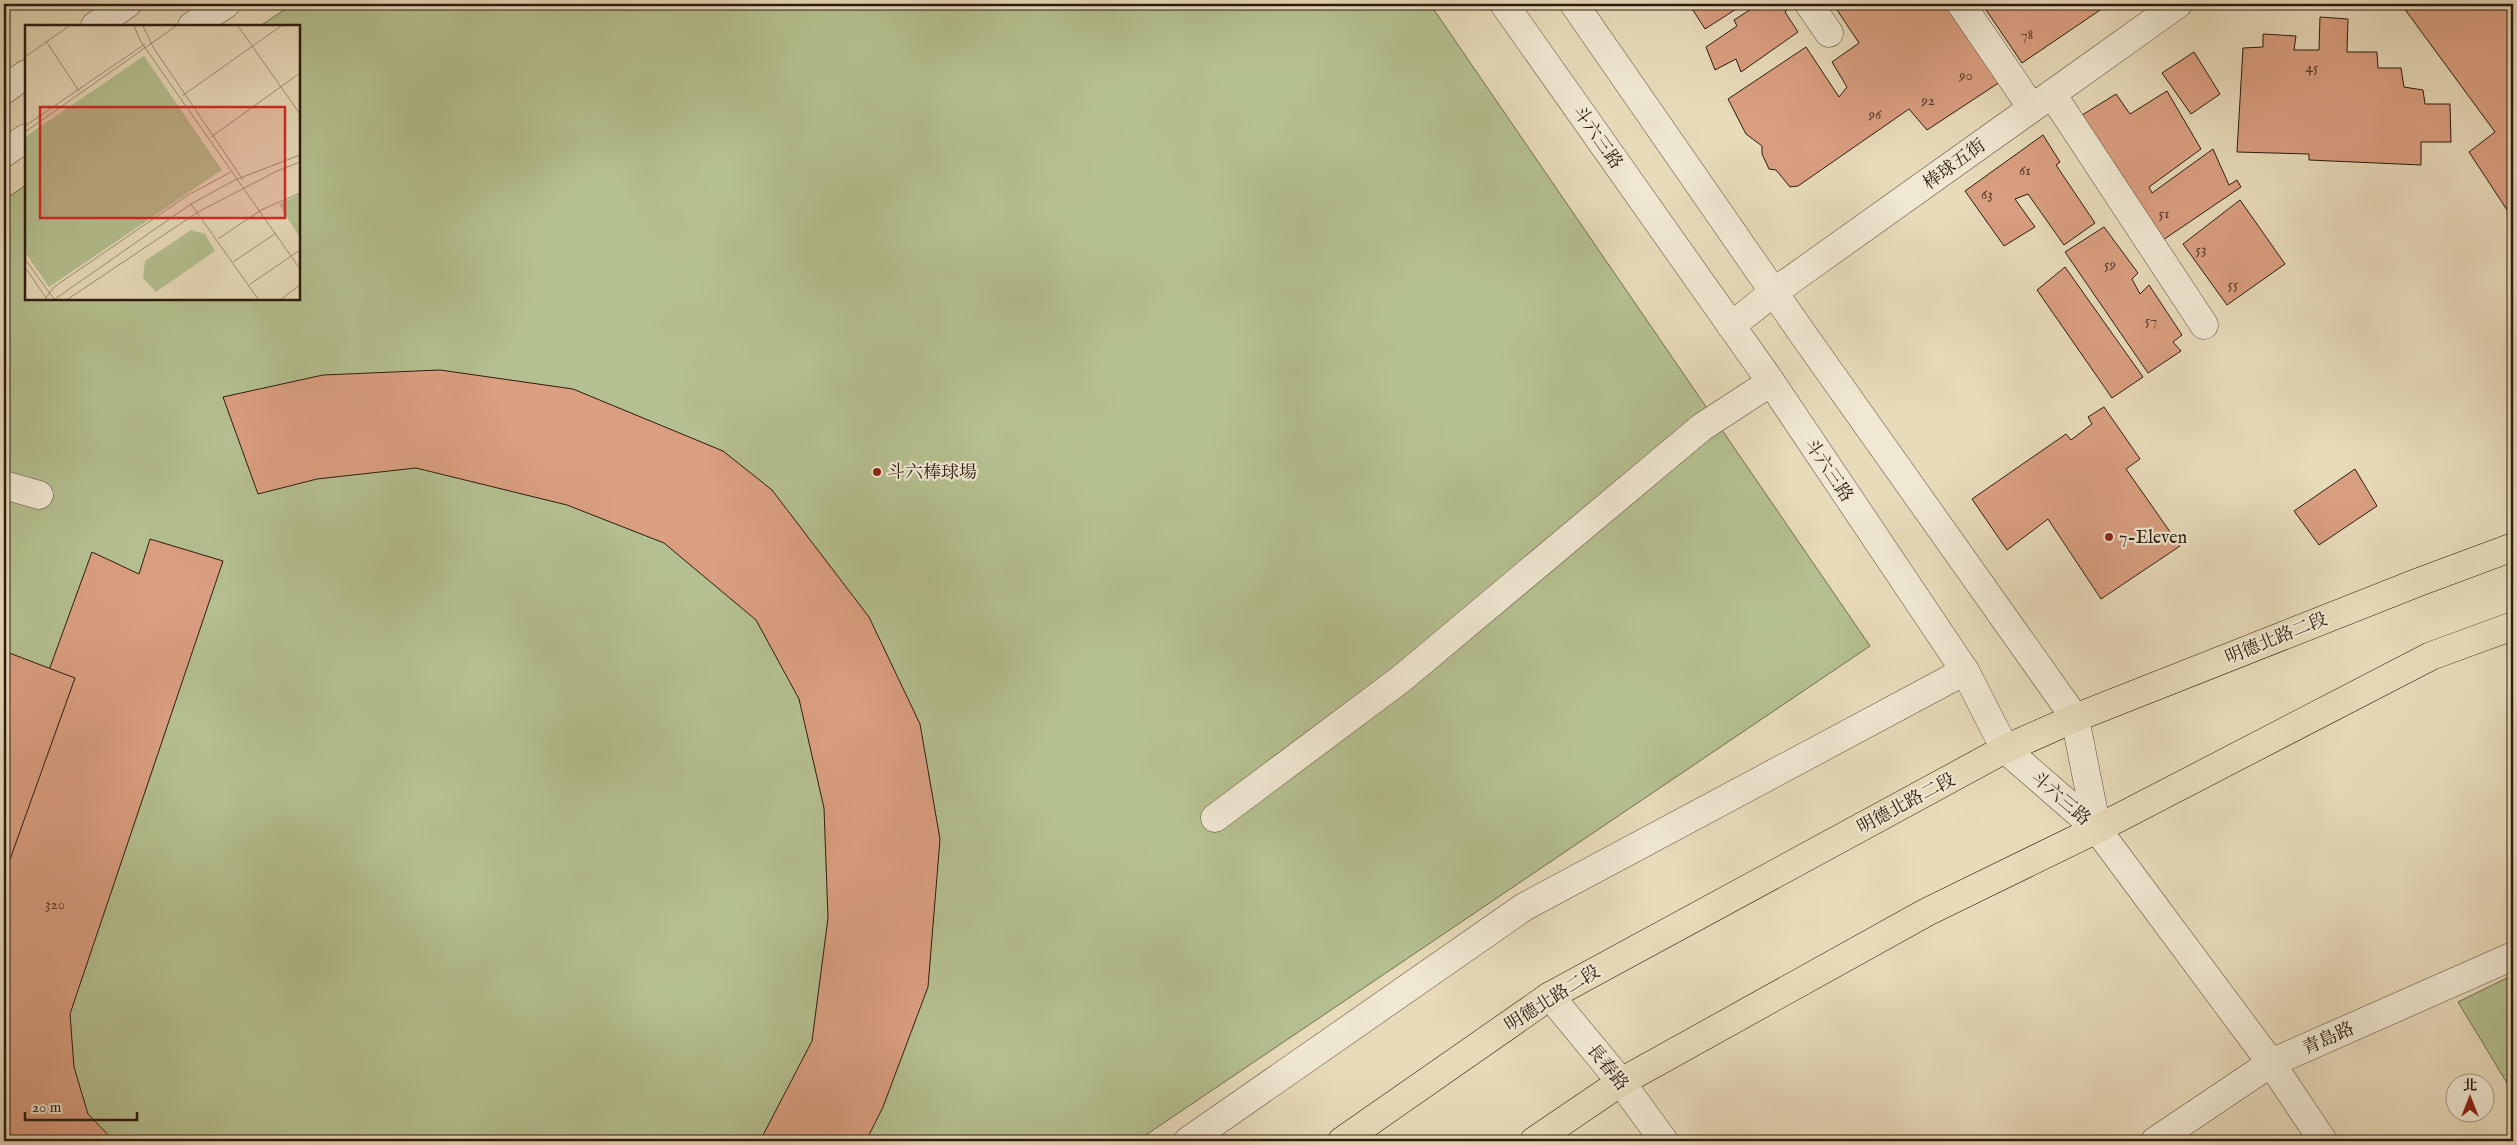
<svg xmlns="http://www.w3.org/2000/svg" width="2517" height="1145" font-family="'IM FELL English','Noto Serif TC',serif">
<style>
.green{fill:#b5c090;stroke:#706e4f}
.building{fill:#da9f81;stroke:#2c1b0e}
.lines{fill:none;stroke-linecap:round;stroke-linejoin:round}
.minor-casing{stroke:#5b4b39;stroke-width:29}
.major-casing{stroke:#2c1b0e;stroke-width:29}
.minor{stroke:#f0e8d2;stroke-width:28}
.major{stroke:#e8dbba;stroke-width:28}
.poi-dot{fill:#8f2418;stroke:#f0e8d2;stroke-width:2}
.labels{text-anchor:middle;stroke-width:4.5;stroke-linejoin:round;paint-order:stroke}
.number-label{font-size:15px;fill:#583c2b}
.street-label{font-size:18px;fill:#2c1b0e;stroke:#f0e8d2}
.poi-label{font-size:18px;fill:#2c1b0e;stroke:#f0e8d2;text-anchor:start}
.inset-road{fill:none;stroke:#9d8e75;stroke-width:1}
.view{fill:#d62828;fill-opacity:0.15;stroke:#d62828;stroke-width:2.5}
.inset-edge{fill:none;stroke:#2c1b0e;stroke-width:2.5}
</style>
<rect width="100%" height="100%" fill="#e8dbba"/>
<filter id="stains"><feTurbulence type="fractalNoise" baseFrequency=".004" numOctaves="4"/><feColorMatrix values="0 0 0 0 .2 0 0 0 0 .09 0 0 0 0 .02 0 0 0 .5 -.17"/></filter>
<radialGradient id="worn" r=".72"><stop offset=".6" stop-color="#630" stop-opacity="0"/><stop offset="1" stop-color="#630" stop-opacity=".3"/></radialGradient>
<g class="green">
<path d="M 293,4 L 1430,4 L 1870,646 L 1137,1141 L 4,1141 L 4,200 L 26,185 L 26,299 L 299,299 L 299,26 L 260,26 Z"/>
<path d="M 2513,975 L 2513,1093 L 2458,1002 Z"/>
</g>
<g class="building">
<path d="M 1689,4 L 1744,4 L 1705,29 Z"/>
<path d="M 1759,4 L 1792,4 L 1785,12 L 1798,32 L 1741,72 L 1736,59 L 1715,70 L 1706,47 L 1737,26 L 1734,20 Z"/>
<path d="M 1833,4 L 1947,4 L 2000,82 L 1927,130 L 1909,109 L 1798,186 L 1790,187 L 1776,170 L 1769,169 L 1762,154 L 1762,146 L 1746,134 L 1728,99 L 1806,47 L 1839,97 L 1847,87 L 1832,62 L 1859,43 Z"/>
<path d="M 1982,4 L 2109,4 L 2022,63 Z"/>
<path d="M 2401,4 L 2513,4 L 2513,219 L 2469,152 L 2495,132 Z"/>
<path d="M 2320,17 L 2348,19 L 2347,52 L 2377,52 L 2378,68 L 2401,68 L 2404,87 L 2423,90 L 2425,104 L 2450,104 L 2451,142 L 2421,142 L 2421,165 L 2309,160 L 2309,154 L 2237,152 L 2243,48 L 2263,47 L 2263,34 L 2296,36 L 2294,50 L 2319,50 Z"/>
<path d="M 2194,52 L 2220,94 L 2191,114 L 2162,73 Z"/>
<path d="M 2167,91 L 2201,149 L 2149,187 L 2152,193 L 2213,149 L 2229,185 L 2237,180 L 2241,187 L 2163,240 L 2079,117 L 2116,94 L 2130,114 Z"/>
<path d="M 2043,135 L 2060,162 L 2056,165 L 2095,223 L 2064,245 L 2028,194 L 2015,199 L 2035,227 L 2004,246 L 1965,191 Z"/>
<path d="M 2240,200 L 2285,264 L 2227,305 L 2183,244 Z"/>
<path d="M 2104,227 L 2138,273 L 2132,279 L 2140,294 L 2149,285 L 2182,335 L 2173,342 L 2181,351 L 2148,373 L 2065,252 Z"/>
<path d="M 2065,267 L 2143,377 L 2112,398 L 2037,290 Z"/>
<path d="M 440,370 L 573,389 L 723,451 L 772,490 L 869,617 L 920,724 L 940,839 L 928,987 L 883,1107 L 866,1141 L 760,1141 L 812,1041 L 828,918 L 824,808 L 799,699 L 756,620 L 664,543 L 567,505 L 416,468 L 317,479 L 258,494 L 223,397 L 323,375 Z"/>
<path d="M 2104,407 L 2140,459 L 2126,469 L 2180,546 L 2101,599 L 2048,519 L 2007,550 L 1972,499 L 2066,434 L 2071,440 L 2092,424 L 2088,417 Z"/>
<path d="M 2355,469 L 2377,506 L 2319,545 L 2294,511 Z"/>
<path d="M 150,539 L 223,561 L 70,1014 L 74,1067 L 88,1114 L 114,1141 L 4,1141 L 4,794 L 92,552 L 139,574 Z"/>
<path d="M 4,651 L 75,678 L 4,876 Z"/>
</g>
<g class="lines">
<g class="minor-casing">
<g id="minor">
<path d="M 1504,4 L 1771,382 L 1965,671 L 2005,749 L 2097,829 L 2271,1063 L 2323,1141"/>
<path d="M 1574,4 L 1800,330 L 2075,718 L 2097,829"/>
<path d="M 1809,4 L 1829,33"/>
<path d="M 1961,4 L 2032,108"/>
<path d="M 95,26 L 127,4"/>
<path d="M 192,26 L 226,4"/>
<path d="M 4,90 L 26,74"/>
<path d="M 2052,94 L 2204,325"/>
<path d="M 4,153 L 26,138"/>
<path d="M 1731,326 L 1774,292 L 2178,4"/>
<path d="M 4,485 L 39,495"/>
<path d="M 1215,818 L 1401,679 L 1702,427 L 1771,382"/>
<path d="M 1550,996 L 1621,1082 L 1664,1141"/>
<path d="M 1188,1141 L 1524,907 L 1965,671"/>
<path d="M 2155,1141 L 2271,1063 L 2513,956"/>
</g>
</g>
<g class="major-casing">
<g id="major">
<path d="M 1342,1141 L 1550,996 L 2005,749 L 2075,718 L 2419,582 L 2513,547"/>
<path d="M 1534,1141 L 1621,1082 L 1927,912 L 2097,829 L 2431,656 L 2513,626"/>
</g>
</g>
<use href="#minor" class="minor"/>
<use href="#major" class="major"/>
</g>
<g class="poi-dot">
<circle cx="877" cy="472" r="5"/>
<circle cx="2109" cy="537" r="5"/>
</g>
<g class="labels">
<g class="number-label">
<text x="2027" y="39">78</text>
<text x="2312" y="72">45</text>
<text x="1966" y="80">90</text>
<text x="1928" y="105">92</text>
<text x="1875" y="119">96</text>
<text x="2025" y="175">61</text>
<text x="1987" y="199">63</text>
<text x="2164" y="218">51</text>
<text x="2201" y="254">53</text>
<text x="2110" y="269">59</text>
<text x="2233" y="289">55</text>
<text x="2151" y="325">57</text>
<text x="55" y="909">320</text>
</g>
<g class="street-label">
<text transform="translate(1598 137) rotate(55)" y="6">斗六三路</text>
<text transform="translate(1954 164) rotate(-36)" y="6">棒球五街</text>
<text transform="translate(1829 470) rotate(56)" y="6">斗六三路</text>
<text transform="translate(2276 638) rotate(-22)" y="6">明德北路二段</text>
<text transform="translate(2061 798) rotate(41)" y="6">斗六三路</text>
<text transform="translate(1906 803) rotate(-28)" y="6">明德北路二段</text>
<text transform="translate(1552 998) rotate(-32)" y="6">明德北路二段</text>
<text transform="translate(2328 1038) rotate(-24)" y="6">青島路</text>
<text transform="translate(1608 1067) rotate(51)" y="6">長春路</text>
</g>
<g class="poi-label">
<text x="887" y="478">斗六棒球場</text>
<text x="2119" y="543">7-Eleven</text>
</g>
</g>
<g transform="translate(25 25)">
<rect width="275" height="275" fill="#e8dbba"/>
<path d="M 119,31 L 197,145 L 24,262 L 0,227 L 0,112 ZM 275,169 L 275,213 L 254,179 ZM 166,205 L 180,209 L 190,226 L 131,267 L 118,253 L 120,236 Z" fill="#b5c090"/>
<path class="inset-road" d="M 109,1 L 116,17 L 275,244M 118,1 L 128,22 L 218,155M 213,1 L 275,89M 21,16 L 54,66M 0,32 L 44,1M 157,71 L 256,1M 0,101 L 120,19M 0,107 L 151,1M 186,112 L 275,48M 166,179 L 233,274M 193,214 L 236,185 L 275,168M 0,234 L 29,274M 208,237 L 251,208M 0,242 L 21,273M 224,260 L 275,225M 20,274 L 29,262 L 163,170 L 206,147M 30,274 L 166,179 L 210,155 L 275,130M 43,274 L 173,187 L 252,146 L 275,137M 256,274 L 275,260"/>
<path class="view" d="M 15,82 L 260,82 L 260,193 L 15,193 Z"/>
<rect width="275" height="275" class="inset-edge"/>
</g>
<rect width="2517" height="1145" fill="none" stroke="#e8dbba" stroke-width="20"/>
<rect x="5" y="5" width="2507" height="1135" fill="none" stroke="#2c1b0e" stroke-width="2.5"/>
<rect x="10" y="10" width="2497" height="1125" fill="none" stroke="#2c1b0e"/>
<g transform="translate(2470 1098)"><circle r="24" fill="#f0e8d2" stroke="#a29684"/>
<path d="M0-4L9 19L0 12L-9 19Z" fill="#8f2418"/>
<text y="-8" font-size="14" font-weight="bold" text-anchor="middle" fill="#2c1b0e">北</text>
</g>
<path d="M25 1112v8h112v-8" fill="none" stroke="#2c1b0e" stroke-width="2.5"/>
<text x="32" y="1112" font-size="15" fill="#2c1b0e" stroke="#f0e8d2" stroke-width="4" paint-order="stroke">20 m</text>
<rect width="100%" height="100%" filter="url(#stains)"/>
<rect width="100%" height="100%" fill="url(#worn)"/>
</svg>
